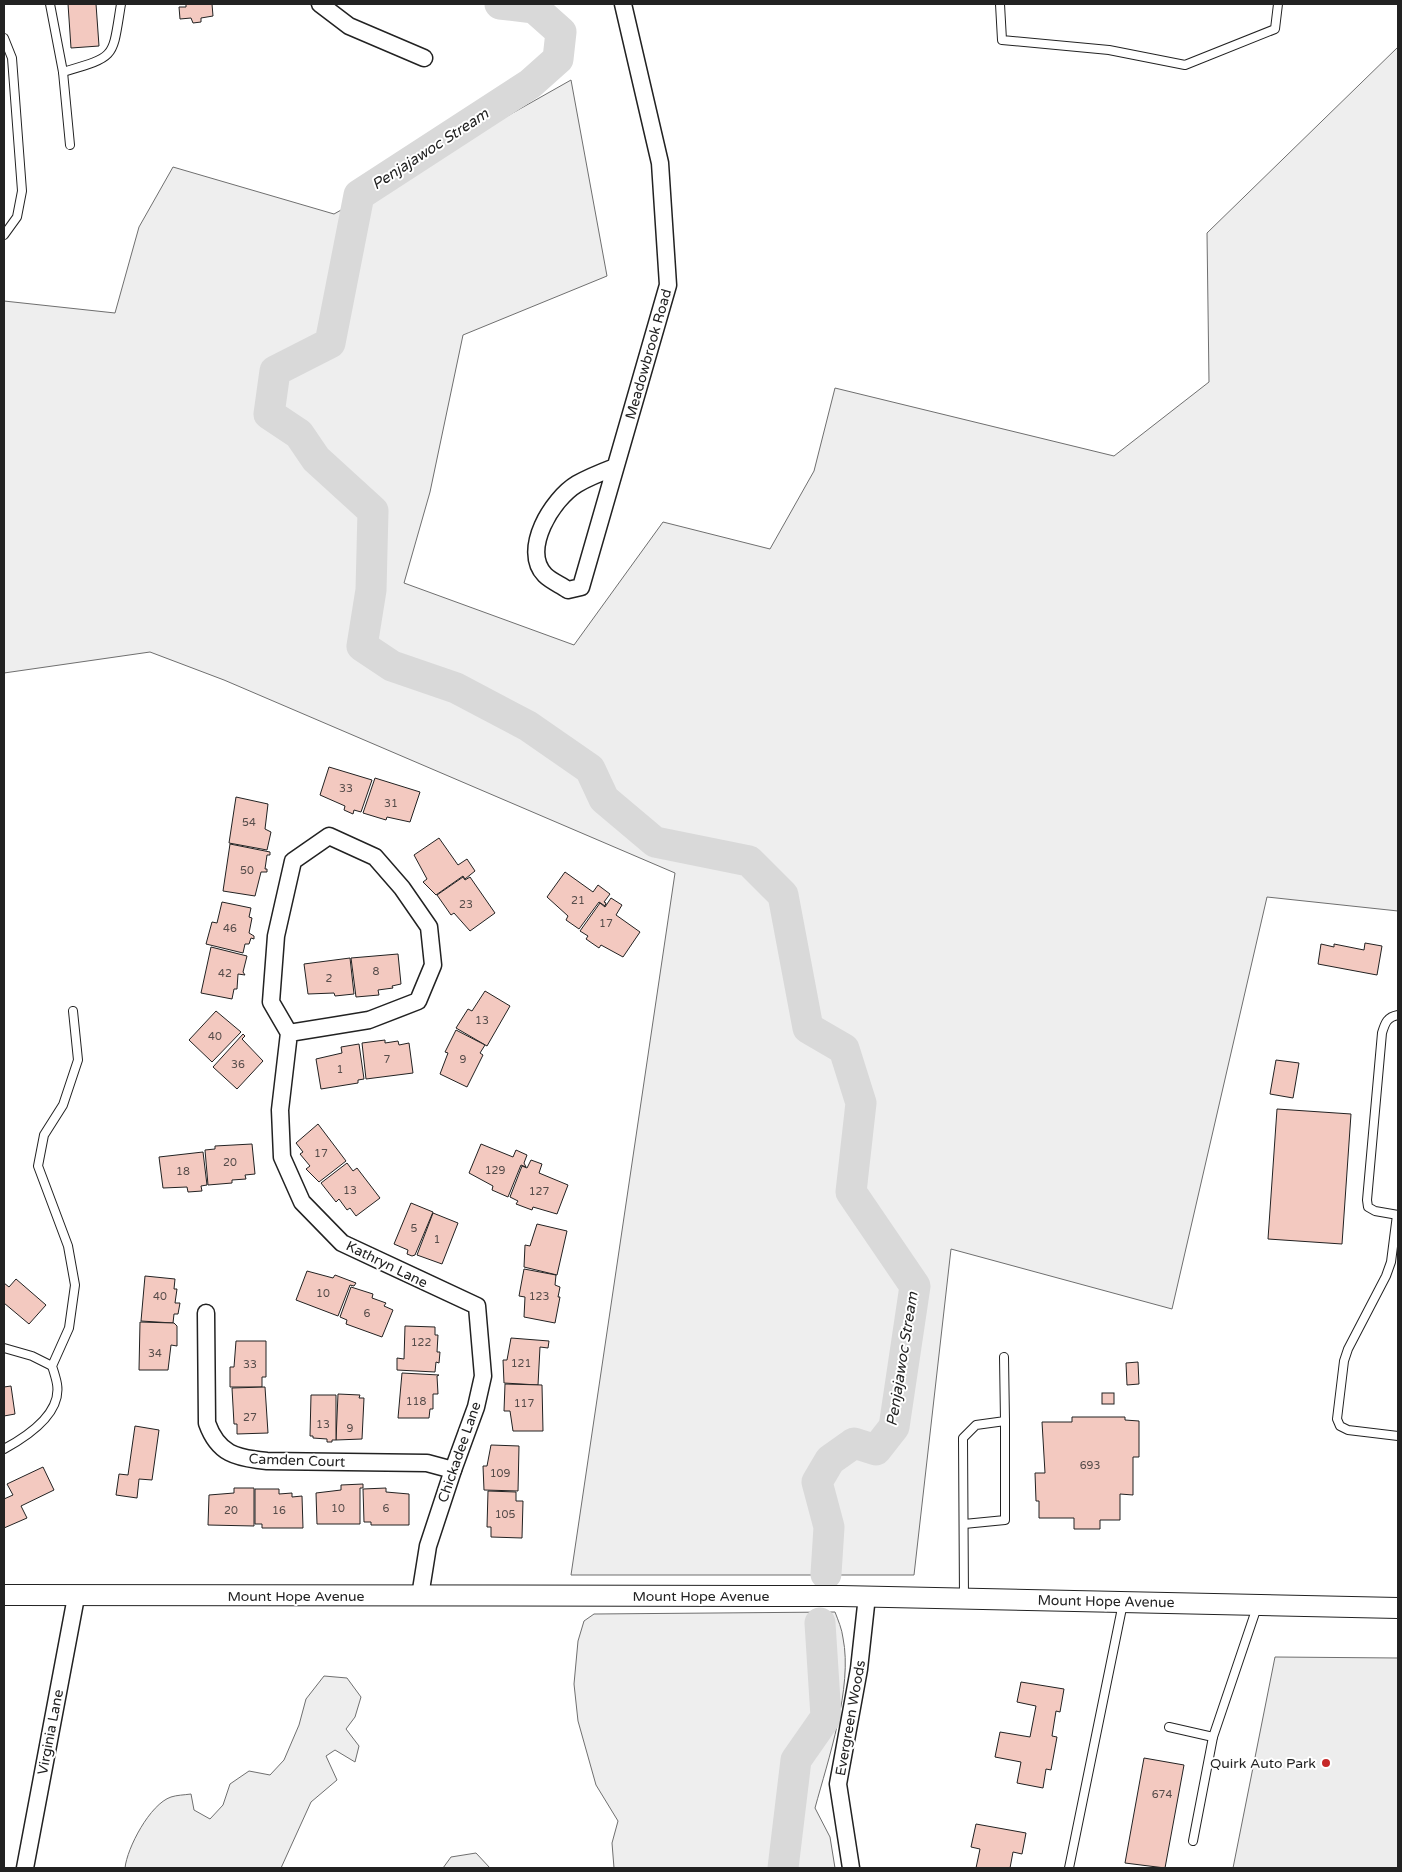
<svg xmlns="http://www.w3.org/2000/svg" width="1402" height="1872" font-family="'Varela Round',sans-serif">
<style>
.green{fill:#eee;stroke:#6f6f6f}
.parking{fill:#ededed;stroke:#6f6f6f}
.lines{fill:none;stroke-linecap:round;stroke-linejoin:round}
.river{stroke:#d9d9d9;stroke-width:31}
.building{fill:#f3c9c0;stroke:#222}
.service-casing{stroke:#222;stroke-width:10}
.minor-casing{stroke:#222;stroke-width:19}
.tertiary-casing{stroke:#222;stroke-width:22}
.service{stroke:#fff;stroke-width:8}
.minor{stroke:#fff;stroke-width:16}
.tertiary{stroke:#fff;stroke-width:20}
.poi-dot{fill:#c62828;stroke:#fff;stroke-width:2}
.labels{text-anchor:middle;stroke-width:4;stroke-linejoin:round;paint-order:stroke}
.number-label{font-size:11px;fill:#564c4a}
.street-label{font-size:14px;fill:#222;stroke:#fff}
.poi-label{font-size:14px;fill:#222;stroke:#fff;text-anchor:end}
.water-label{font-size:15px;font-style:italic;fill:#222;stroke:#fff}
</style>
<rect width="100%" height="100%" fill="#fff"/>
<g class="green">
<path d="M 1398,47 L 1398,911 L 1267,897 L 1172,1309 L 951,1249 L 914,1575 L 571,1575 L 675,873 L 224,680 L 150,652 L 4,673 L 4,301 L 115,313 L 139,227 L 173,167 L 334,214 L 571,80 L 607,276 L 463,335 L 430,492 L 404,583 L 574,645 L 663,522 L 770,549 L 814,471 L 835,388 L 1114,456 L 1209,382 L 1207,233 Z"/>
<path d="M 835,1612 C 838,1620 842,1629 843,1638 C 853,1687 828,1760 815,1808 L 830,1837 L 835,1868 L 614,1868 L 612,1843 L 618,1821 L 596,1785 L 578,1721 L 574,1684 L 578,1641 L 584,1621 L 594,1614 Z"/>
<path d="M 324,1676 L 347,1678 L 361,1697 L 355,1717 L 346,1729 L 359,1746 L 355,1762 L 335,1750 L 326,1756 L 337,1780 L 311,1802 L 281,1868 L 125,1868 C 127,1848 150,1804 171,1797 C 177,1795 184,1795 191,1794 L 194,1810 L 210,1819 L 223,1805 L 230,1784 L 249,1771 L 270,1775 L 284,1760 L 299,1725 L 306,1699 Z"/>
<path d="M 476,1853 L 490,1868 L 443,1868 L 451,1857 Z"/>
</g>
<path class="parking" d="M 1275,1657 L 1398,1658 L 1398,1868 L 1233,1868 Z"/>
<g class="lines">
<g class="river">
<path d="M 500,4 L 534,8 L 561,32 L 558,59 L 530,84 L 359,195 L 330,343 L 275,371 L 269,414 L 299,434 L 316,459 L 373,511 L 371,590 L 362,646 L 392,666 L 456,688 L 528,726 L 590,769 L 604,799 L 655,842 L 749,861 L 783,895 L 808,1028 L 844,1049 L 861,1103 L 851,1192 L 915,1286 L 894,1427 L 876,1450 L 854,1443 L 830,1460 L 817,1482 L 829,1527 L 826,1574"/>
<path d="M 783,1868 L 796,1760 L 826,1717 L 820,1623"/>
</g>
</g>
<g class="building">
<path d="M 68,4 L 96,4 L 99,46 L 71,48 Z"/>
<path d="M 186,4 L 212,4 L 213,16 L 201,18 L 201,22 L 193,23 L 191,18 L 180,19 L 179,7 L 186,7 Z"/>
<path d="M 329,767 L 372,780 L 361,812 L 354,810 L 353,814 L 344,810 L 345,806 L 320,795 Z"/>
<path d="M 375,778 L 420,792 L 410,822 L 387,817 L 386,820 L 363,813 Z"/>
<path d="M 236,797 L 268,804 L 265,829 L 271,832 L 267,850 L 229,843 Z"/>
<path d="M 439,838 L 458,865 L 467,859 L 475,871 L 465,879 L 463,876 L 436,895 L 423,882 L 427,879 L 414,855 Z"/>
<path d="M 230,844 L 270,852 L 270,855 L 267,855 L 265,869 L 267,869 L 267,872 L 261,872 L 255,896 L 223,891 Z"/>
<path d="M 565,872 L 593,892 L 598,885 L 610,894 L 604,902 L 606,903 L 605,906 L 599,902 L 579,929 L 566,920 L 568,916 L 547,897 Z"/>
<path d="M 463,877 L 465,880 L 470,877 L 495,913 L 470,931 L 454,913 L 451,915 L 437,895 Z"/>
<path d="M 611,898 L 622,905 L 616,915 L 640,932 L 623,957 L 601,945 L 599,948 L 586,939 L 588,936 L 580,931 L 600,903 L 605,907 Z"/>
<path d="M 222,902 L 251,908 L 249,917 L 252,918 L 249,933 L 254,936 L 254,939 L 251,938 L 249,944 L 245,944 L 243,953 L 206,944 L 212,922 L 217,923 Z"/>
<path d="M 1365,943 L 1382,946 L 1377,975 L 1318,964 L 1321,944 L 1334,947 L 1334,944 L 1364,950 Z"/>
<path d="M 211,947 L 247,956 L 243,972 L 245,975 L 238,974 L 237,989 L 234,989 L 232,999 L 201,993 Z"/>
<path d="M 398,954 L 401,984 L 392,986 L 393,988 L 378,990 L 379,995 L 356,997 L 351,958 Z"/>
<path d="M 350,958 L 354,994 L 335,996 L 334,993 L 308,994 L 304,964 Z"/>
<path d="M 485,991 L 510,1006 L 487,1046 L 456,1028 L 468,1009 L 472,1011 Z"/>
<path d="M 216,1011 L 241,1032 L 212,1062 L 189,1040 Z"/>
<path d="M 456,1030 L 485,1045 L 480,1053 L 483,1055 L 467,1087 L 440,1074 L 448,1053 L 445,1052 Z"/>
<path d="M 243,1034 L 245,1036 L 242,1039 L 263,1061 L 237,1089 L 213,1067 Z"/>
<path d="M 385,1040 L 385,1043 L 398,1041 L 399,1045 L 409,1043 L 413,1073 L 366,1079 L 362,1043 Z"/>
<path d="M 359,1044 L 364,1079 L 358,1080 L 358,1083 L 321,1089 L 316,1059 L 342,1053 L 341,1047 Z"/>
<path d="M 1276,1060 L 1299,1063 L 1293,1098 L 1270,1094 Z"/>
<path d="M 1277,1109 L 1351,1114 L 1342,1244 L 1268,1239 Z"/>
<path d="M 318,1124 L 346,1161 L 319,1182 L 306,1169 L 310,1166 L 300,1154 L 303,1152 L 296,1143 Z"/>
<path d="M 252,1144 L 255,1174 L 245,1175 L 246,1179 L 232,1180 L 232,1183 L 208,1185 L 205,1150 L 215,1149 L 215,1146 Z"/>
<path d="M 481,1144 L 513,1157 L 516,1150 L 527,1155 L 524,1163 L 526,1167 L 521,1165 L 508,1197 L 492,1190 L 493,1186 L 469,1173 Z"/>
<path d="M 203,1152 L 207,1185 L 201,1186 L 202,1191 L 188,1192 L 187,1187 L 163,1188 L 159,1157 Z"/>
<path d="M 531,1160 L 542,1164 L 539,1173 L 568,1185 L 557,1214 L 533,1207 L 532,1210 L 516,1204 L 518,1201 L 510,1197 L 522,1166 L 527,1168 Z"/>
<path d="M 347,1163 L 353,1171 L 357,1168 L 380,1198 L 356,1216 L 350,1208 L 347,1210 L 339,1199 L 336,1202 L 321,1183 Z"/>
<path d="M 411,1203 L 433,1212 L 415,1255 L 412,1256 L 407,1254 L 408,1250 L 394,1244 Z"/>
<path d="M 433,1213 L 458,1223 L 442,1264 L 417,1255 Z"/>
<path d="M 537,1224 L 567,1231 L 557,1275 L 524,1267 L 525,1245 L 530,1246 Z"/>
<path d="M 524,1269 L 556,1275 L 555,1285 L 560,1287 L 558,1297 L 560,1297 L 555,1323 L 524,1317 L 525,1297 L 519,1296 Z"/>
<path d="M 307,1271 L 333,1278 L 335,1275 L 356,1283 L 354,1286 L 350,1285 L 338,1316 L 296,1300 Z"/>
<path d="M 145,1276 L 175,1279 L 174,1289 L 177,1289 L 175,1303 L 180,1303 L 178,1314 L 174,1314 L 173,1323 L 141,1321 Z"/>
<path d="M 16,1279 L 46,1305 L 29,1324 L 4,1303 L 4,1283 L 9,1287 Z"/>
<path d="M 351,1287 L 373,1294 L 372,1298 L 386,1303 L 384,1306 L 393,1310 L 382,1337 L 346,1324 L 347,1320 L 340,1317 Z"/>
<path d="M 140,1322 L 174,1323 L 177,1326 L 177,1346 L 171,1345 L 168,1370 L 139,1370 Z"/>
<path d="M 405,1326 L 435,1327 L 435,1335 L 438,1335 L 437,1352 L 440,1352 L 439,1363 L 436,1362 L 435,1372 L 397,1370 L 397,1358 L 404,1359 Z"/>
<path d="M 511,1338 L 549,1341 L 548,1348 L 540,1347 L 538,1385 L 504,1383 L 503,1360 L 507,1360 Z"/>
<path d="M 236,1341 L 266,1341 L 266,1377 L 262,1377 L 262,1387 L 230,1387 L 230,1367 L 234,1367 Z"/>
<path d="M 1138,1362 L 1139,1384 L 1127,1385 L 1126,1363 Z"/>
<path d="M 402,1373 L 439,1375 L 437,1376 L 438,1394 L 433,1394 L 433,1409 L 430,1409 L 429,1418 L 398,1418 Z"/>
<path d="M 505,1384 L 542,1385 L 543,1431 L 513,1431 L 510,1411 L 504,1411 Z"/>
<path d="M 11,1386 L 15,1414 L 4,1416 L 4,1387 Z"/>
<path d="M 265,1387 L 268,1433 L 237,1434 L 237,1424 L 234,1424 L 232,1388 Z"/>
<rect x="1102" y="1393" width="12" height="11"/>
<path d="M 338,1394 L 360,1395 L 359,1398 L 364,1398 L 362,1439 L 336,1440 Z"/>
<path d="M 311,1395 L 336,1395 L 336,1440 L 332,1440 L 332,1442 L 327,1442 L 327,1439 L 313,1438 L 313,1436 L 310,1436 Z"/>
<path d="M 1072,1417 L 1125,1417 L 1125,1420 L 1139,1421 L 1139,1457 L 1133,1457 L 1133,1495 L 1120,1494 L 1120,1520 L 1100,1520 L 1100,1529 L 1074,1529 L 1074,1518 L 1039,1518 L 1039,1501 L 1036,1501 L 1035,1473 L 1045,1473 L 1042,1422 L 1072,1422 Z"/>
<path d="M 135,1426 L 159,1430 L 152,1480 L 139,1479 L 137,1498 L 116,1495 L 119,1474 L 128,1475 Z"/>
<path d="M 491,1445 L 519,1446 L 518,1491 L 484,1490 L 483,1466 L 487,1466 Z"/>
<path d="M 43,1467 L 54,1490 L 21,1506 L 27,1518 L 4,1528 L 4,1499 L 13,1495 L 7,1484 Z"/>
<path d="M 363,1484 L 363,1488 L 360,1488 L 360,1524 L 317,1524 L 316,1493 L 341,1490 L 341,1485 Z"/>
<path d="M 234,1488 L 254,1488 L 254,1526 L 208,1525 L 209,1495 L 234,1493 Z"/>
<path d="M 386,1488 L 386,1492 L 409,1494 L 409,1525 L 371,1525 L 371,1522 L 364,1522 L 363,1489 Z"/>
<path d="M 255,1489 L 279,1489 L 279,1494 L 292,1493 L 292,1497 L 302,1496 L 303,1528 L 262,1528 L 262,1524 L 255,1524 Z"/>
<path d="M 488,1491 L 516,1492 L 516,1501 L 523,1501 L 522,1538 L 491,1537 L 491,1527 L 487,1527 Z"/>
<path d="M 1021,1682 L 1064,1689 L 1060,1712 L 1056,1711 L 1052,1736 L 1057,1737 L 1051,1770 L 1046,1769 L 1043,1788 L 1017,1783 L 1021,1762 L 995,1757 L 1000,1732 L 1030,1737 L 1036,1706 L 1017,1702 Z"/>
<path d="M 1144,1758 L 1184,1765 L 1165,1868 L 1125,1863 Z"/>
<path d="M 976,1824 L 1026,1833 L 1022,1854 L 1013,1852 L 1010,1868 L 976,1868 L 980,1849 L 971,1847 Z"/>
</g>
<g class="lines">
<g class="service-casing">
<g id="service">
<path d="M 50,4 L 63,72 L 70,145"/>
<path d="M 1000,4 L 1002,40 L 1109,50 L 1185,65 L 1275,29 L 1278,4"/>
<path d="M 4,38 L 12,58 L 22,191 L 17,217 L 4,235"/>
<path d="M 63,72 C 117,56 112,59 121,4"/>
<path d="M 1398,1015 C 1387,1017 1385,1023 1382,1033 L 1367,1200 L 1368,1207 L 1375,1211 L 1398,1215"/>
<path d="M 1397,1215 L 1391,1262 L 1386,1276 L 1348,1349 L 1344,1361 L 1337,1419 L 1340,1426 L 1348,1430 L 1398,1436"/>
<path d="M 4,1348 L 32,1356 L 52,1366"/>
<path d="M 4,1449 C 26,1437 62,1414 57,1384 C 56,1378 54,1372 52,1366 L 69,1328 L 75,1285 L 68,1246 L 38,1166 L 44,1135 L 63,1105 L 78,1060 L 73,1011"/>
<path d="M 964,1524 L 1005,1520 L 1005,1421"/>
<path d="M 964,1598 L 963,1438 L 976,1425 L 1005,1421 L 1004,1357"/>
<path d="M 1169,1727 L 1213,1737 L 1257,1607"/>
<path d="M 1193,1841 L 1213,1737"/>
<path d="M 1069,1868 L 1123,1603"/>
</g>
</g>
<g class="minor-casing">
<g id="minor">
<path d="M 320,4 L 349,26 L 424,58"/>
<path d="M 615,467 C 602,472 589,477 577,484 C 552,499 521,550 545,575 C 551,581 561,585 568,590 L 581,587 L 668,285 L 660,163 L 623,4"/>
<path d="M 289,1033 L 369,1020 L 418,1001 L 433,965 L 429,927 L 402,888 L 375,857 L 329,836 L 293,861 L 276,936 L 271,1002 L 289,1033 L 280,1110 L 282,1157 L 302,1202 L 342,1243 L 477,1306 L 483,1376 L 476,1407 L 453,1470 L 428,1546 L 420,1596"/>
<path d="M 206,1313 L 207,1423 C 218,1454 236,1458 267,1461 L 427,1463 L 453,1470"/>
<path d="M 25,1868 L 76,1597"/>
<path d="M 851,1868 L 838,1784 L 859,1669 L 867,1596"/>
</g>
</g>
<g class="tertiary-casing">
<path id="tertiary" d="M 4,1595 L 841,1596 L 1398,1608"/>
</g>
<use href="#service" class="service"/>
<use href="#minor" class="minor"/>
<use href="#tertiary" class="tertiary"/>
</g>
<circle class="poi-dot" cx="1326" cy="1763" r="5"/>
<g class="labels">
<g class="number-label">
<text x="346" y="792">33</text>
<text x="391" y="807">31</text>
<text x="249" y="826">54</text>
<text x="247" y="874">50</text>
<text x="578" y="904">21</text>
<text x="466" y="908">23</text>
<text x="606" y="927">17</text>
<text x="230" y="932">46</text>
<text x="376" y="975">8</text>
<text x="225" y="977">42</text>
<text x="329" y="982">2</text>
<text x="482" y="1024">13</text>
<text x="215" y="1040">40</text>
<text x="387" y="1063">7</text>
<text x="463" y="1063">9</text>
<text x="238" y="1068">36</text>
<text x="340" y="1073">1</text>
<text x="321" y="1157">17</text>
<text x="230" y="1166">20</text>
<text x="495" y="1174">129</text>
<text x="183" y="1175">18</text>
<text x="350" y="1194">13</text>
<text x="539" y="1195">127</text>
<text x="414" y="1232">5</text>
<text x="437" y="1243">1</text>
<text x="323" y="1297">10</text>
<text x="160" y="1300">40</text>
<text x="539" y="1300">123</text>
<text x="367" y="1317">6</text>
<text x="421" y="1346">122</text>
<text x="155" y="1357">34</text>
<text x="521" y="1367">121</text>
<text x="250" y="1368">33</text>
<text x="416" y="1405">118</text>
<text x="524" y="1407">117</text>
<text x="250" y="1421">27</text>
<text x="323" y="1428">13</text>
<text x="350" y="1432">9</text>
<text x="1090" y="1469">693</text>
<text x="500" y="1477">109</text>
<text x="338" y="1512">10</text>
<text x="386" y="1512">6</text>
<text x="231" y="1514">20</text>
<text x="279" y="1514">16</text>
<text x="505" y="1518">105</text>
<text x="1162" y="1798">674</text>
</g>
<g class="street-label">
<text transform="translate(648 354) rotate(-74)" y="5">Meadowbrook Road</text>
<text transform="translate(387 1264) rotate(26)" y="5">Kathryn Lane</text>
<text transform="translate(459 1452) rotate(-71)" y="5">Chickadee Lane</text>
<text transform="translate(297 1460) rotate(2)" y="5">Camden Court</text>
<text x="296" y="1601">Mount Hope Avenue</text>
<text x="701" y="1601">Mount Hope Avenue</text>
<text transform="translate(1106 1601) rotate(1)" y="5">Mount Hope Avenue</text>
<text transform="translate(850 1718) rotate(-80)" y="5">Evergreen Woods</text>
<text transform="translate(50 1732) rotate(-79)" y="5">Virginia Lane</text>
</g>
<g class="poi-label">
<text x="1316" y="1768">Quirk Auto Park</text>
</g>
<g class="water-label">
<text transform="translate(430 149) rotate(-33)" y="5">Penjajawoc Stream</text>
<text transform="translate(902 1359) rotate(-81)" y="5">Penjajawoc Stream</text>
</g>
</g>
<rect width="1402" height="1872" fill="none" stroke="#222222" stroke-width="10"/>
</svg>
